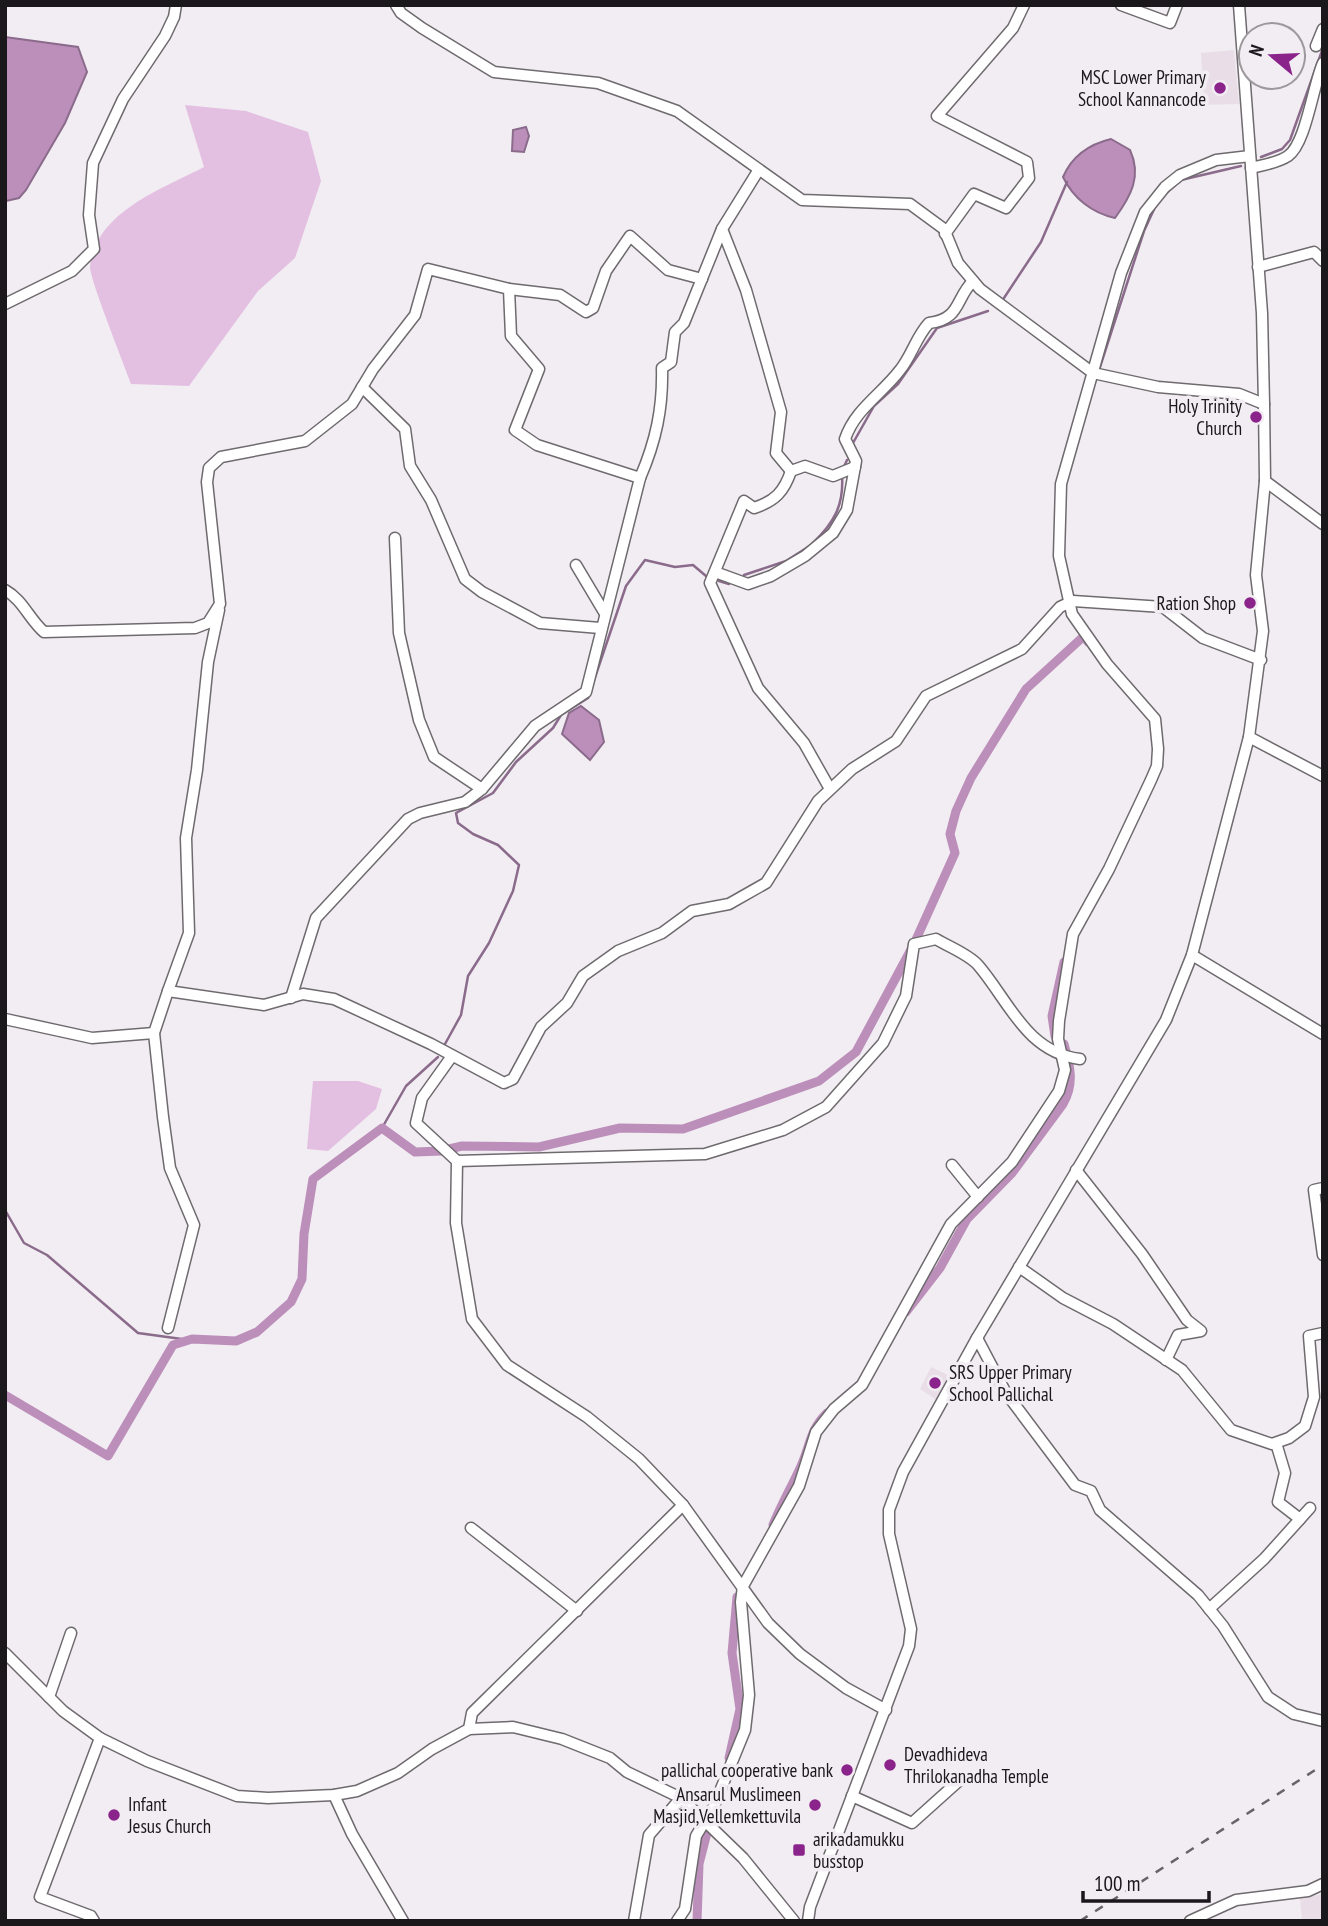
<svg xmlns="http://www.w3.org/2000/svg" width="1328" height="1926" font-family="'PT Sans Narrow',sans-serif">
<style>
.built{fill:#e9dee8}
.green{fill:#e3c0e2}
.water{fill:#bc8fbb;stroke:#8b6b8b;stroke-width:2}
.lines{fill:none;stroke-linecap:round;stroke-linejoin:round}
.stream{stroke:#8b6b8b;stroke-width:2.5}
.canal{stroke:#bc8fbb;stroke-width:9}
.minor-casing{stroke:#6e6a6e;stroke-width:13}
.minor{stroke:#fff;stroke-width:10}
.rail{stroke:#676467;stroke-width:2.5;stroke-dasharray:9 9;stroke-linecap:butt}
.poi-dot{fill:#8a248b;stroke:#f2edf2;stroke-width:2.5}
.labels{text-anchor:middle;stroke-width:7;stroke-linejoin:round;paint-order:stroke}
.poi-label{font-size:19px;fill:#1a181a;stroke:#f2edf2;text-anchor:end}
</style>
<rect width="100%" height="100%" fill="#f2edf2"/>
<g class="built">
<path d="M 1234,50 L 1239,104 L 1204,105 L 1201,53 Z"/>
<path d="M 931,1367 L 950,1376 L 938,1401 L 920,1389 Z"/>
<path d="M 1322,1894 L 1323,1921 L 1302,1921 L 1300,1899 Z"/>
</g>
<g class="green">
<path d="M 185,105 L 246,111 L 308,132 L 321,181 L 295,258 L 258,291 L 189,386 L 131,384 C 125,366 89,278 90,266 C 96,212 162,189 204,167 Z"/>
<path d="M 313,1081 L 358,1081 L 382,1089 L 376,1109 L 328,1151 L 307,1149 Z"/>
</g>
<g class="water">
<path d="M 5,37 L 78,47 L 87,72 L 65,123 L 26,190 L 19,198 L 6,201 Z"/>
<path d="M 526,127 L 529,136 L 524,152 L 512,151 L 513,130 Z"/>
<path d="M 1111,139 L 1130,150 C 1142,176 1131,196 1115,218 C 1092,213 1073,198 1063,177 C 1072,156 1090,144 1111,139 Z"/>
<path d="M 581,706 L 599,720 L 604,742 L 590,760 L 562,734 L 569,713 Z"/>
</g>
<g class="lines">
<g class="stream">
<path d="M 1261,157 L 1282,149 L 1290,140 L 1323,48"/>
<path d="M 1162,197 L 1181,180 L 1241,166"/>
<path d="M 1002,301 L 1041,242 L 1067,182"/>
<path d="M 1100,367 L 1144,231 L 1156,205"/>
<path d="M 1092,391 L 1095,382"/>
<path d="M 853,443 L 874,406 L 898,384 L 937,328 L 988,311"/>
<path d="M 843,469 L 847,460"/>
<path d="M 813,543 C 834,523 844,505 842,476"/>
<path d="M 744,575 L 786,561 L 808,547"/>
<path d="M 719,581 L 729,584"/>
<path d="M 445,1044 L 461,1015 L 468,976 L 489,943 L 513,891 L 519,865 L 498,845 L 473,834 L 458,823 L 456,813 L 493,793 L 516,762 L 553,728 L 561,715 L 588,698 L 626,586 L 645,560 L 675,567 L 693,565 L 706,576"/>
<path d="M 382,1128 L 406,1086 L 438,1057"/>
<path d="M 5,1210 L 24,1243 L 47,1255 L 138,1333 L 189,1340"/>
</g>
<g class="canal">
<path d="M 1055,1036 L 1052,1016 L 1064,962"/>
<path d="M 449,1149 L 462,1146 L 539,1147 L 620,1128 L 683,1129 L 819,1081 L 856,1052 L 914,944 L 955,853 L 950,834 L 956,811 L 971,778 L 1026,689 L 1084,636 L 1088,642"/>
<path d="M 906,1312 L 940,1268 L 967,1219 L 1012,1173 L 1063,1104 C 1075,1084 1070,1065 1064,1044"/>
<path d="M 5,1395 L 108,1456 L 173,1345 L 192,1339 L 236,1341 L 257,1332 L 291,1302 L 302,1279 L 304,1234 L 313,1179 L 382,1128 L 415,1152 L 442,1151"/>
<path d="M 773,1525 C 781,1505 792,1486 801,1466 C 810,1446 810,1429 827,1413"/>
<path d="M 729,1758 L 740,1709 L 732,1653 L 737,1597"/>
<path d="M 697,1921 L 699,1864 L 707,1833"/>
</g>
<g class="minor-casing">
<g id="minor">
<path d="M 396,5 L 401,13 L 422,28 L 494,72 L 598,83 L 677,111 L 802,200 L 910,204 L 944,229 L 958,263 L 980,289 L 1093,373 L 1158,387 L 1239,394 L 1264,404"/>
<path d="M 1121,5 L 1170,23 L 1177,5"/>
<path d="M 1316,46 L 1323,29"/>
<path d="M 1251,168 C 1263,165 1278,163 1288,156 C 1306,144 1313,85 1323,63"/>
<path d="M 758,171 L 722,229 L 746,290 L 781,412 L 776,453 L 791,471"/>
<path d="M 945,234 L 974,194 L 1006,208 L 1029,178 L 1027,162 L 937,116 L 1013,28 L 1024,5"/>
<path d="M 1258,267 L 1314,252 L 1323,261"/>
<path d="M 509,289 L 560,295 L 586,312 L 593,308 L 606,271 L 630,236 L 668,270 L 702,279"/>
<path d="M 5,304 L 72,271 L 94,249 L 89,215 L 93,163 L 123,99 L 165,36 L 174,17 L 176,5"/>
<path d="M 362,387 L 405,429 L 410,466 L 431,500 L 465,579 L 482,592 L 540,623 L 600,628"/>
<path d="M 791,471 C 784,492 775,501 754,508 L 744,501 L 710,583 L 758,688 L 804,743 L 830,789"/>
<path d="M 791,471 L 805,466 L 833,476 L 855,467"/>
<path d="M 640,478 C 656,441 663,408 662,368 L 671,362 L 675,332 L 684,323 L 722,229"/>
<path d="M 1265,481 L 1323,524"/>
<path d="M 395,538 L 399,633 L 419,720 L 434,757 L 482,789"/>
<path d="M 576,565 L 604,612"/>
<path d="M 715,572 L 748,584 L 771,576 L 805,556 L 833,533 L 847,510 L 856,461 L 845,439 C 855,409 882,394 900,370 C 912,355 916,337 929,323 C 961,319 955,299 973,281"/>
<path d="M 5,590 C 23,600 29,619 44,632 L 195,628 L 208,623 L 220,604 L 207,482 L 209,468 L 221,457 L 305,441 L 352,404 L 373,369 L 415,315 L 428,269 L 509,289 L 511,336 L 539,369 L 515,430 L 537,445 L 640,478 L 586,692 L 535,726 L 482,789 L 465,802 L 420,813 L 408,819 L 316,918 L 291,998"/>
<path d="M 219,610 L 208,662 L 197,770 L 186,838 L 189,933 L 168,991 L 264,1005 L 303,994 L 334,999 L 431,1044 L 504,1083 L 513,1079 L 541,1027 L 567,1003 L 583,976 L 618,951 L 662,933 L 692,911 L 729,904 L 766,883 L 818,801 L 852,769 L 896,741 L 926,696 L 1022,649 L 1060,607 L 1073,601 L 1163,607 L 1203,638 L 1261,660"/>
<path d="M 1249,737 L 1323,776"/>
<path d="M 1192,955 L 1323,1034"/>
<path d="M 5,1019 L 92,1038 L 154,1033"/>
<path d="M 452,1056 L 422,1098 L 416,1123 L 457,1161 L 456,1223 L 472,1319 L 507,1365 L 587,1417 L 639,1459 L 683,1505 L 768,1623 L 800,1654 L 846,1688 L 886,1710"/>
<path d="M 457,1161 L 705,1154 L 783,1130 L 826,1107 L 883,1043 L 906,996 L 914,944 L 936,939 C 949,947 968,954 978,965 C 1009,1001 1026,1052 1080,1059"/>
<path d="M 952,1165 L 978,1197"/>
<path d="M 1076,1170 L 1142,1254 L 1187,1320 L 1201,1331 L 1178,1335 L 1166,1360"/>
<path d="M 1323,1188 L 1314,1190 L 1323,1255"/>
<path d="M 1019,1267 L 1063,1298 L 1113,1324 L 1182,1370 L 1231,1430 L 1272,1444 L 1289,1438 L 1305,1426 L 1314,1397 L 1309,1336 L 1323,1333"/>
<path d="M 168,1328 L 194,1225 L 170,1168 L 163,1117 L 154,1033 L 168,991"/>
<path d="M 977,1338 L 1006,1393 L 1075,1485 L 1091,1491 L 1100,1510 L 1198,1595 L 1223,1626 L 1268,1697 L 1294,1714 L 1323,1721"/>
<path d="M 1276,1443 L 1285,1473 L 1278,1502 L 1300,1519"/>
<path d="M 471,1528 L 577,1611"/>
<path d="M 1209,1609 L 1264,1559 L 1310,1508"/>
<path d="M 5,1653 L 63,1711 L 100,1738 L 147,1761 L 237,1796 L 268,1798 L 334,1795 L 357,1791 L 398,1773 L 432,1749 L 469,1729 L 513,1727 L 562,1739 L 610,1758 L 627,1772 L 681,1798 L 743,1858 L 794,1921"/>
<path d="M 49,1697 L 71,1633"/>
<path d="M 469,1729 L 472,1713 L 683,1505"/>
<path d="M 334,1795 L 352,1834 L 403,1921"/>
<path d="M 852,1796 L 912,1823 L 961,1779"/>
<path d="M 94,1921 L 91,1916 L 40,1897 L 100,1738"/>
<path d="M 634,1921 L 649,1835 L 681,1798"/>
<path d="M 677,1921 L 685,1909 L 696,1836 L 714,1806 L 745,1730 L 749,1695 L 741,1602 L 743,1586 L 799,1486 L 816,1432 L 834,1409 L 862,1385 L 951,1224 L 1012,1162 L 1059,1091 L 1065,1070 L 1058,1039 L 1059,1021 L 1073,934 L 1109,869 L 1151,780 L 1157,766 L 1158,749 L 1155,719 L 1107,664 L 1072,614 L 1059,556 L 1061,484 L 1121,273 L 1145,212 L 1165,187 L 1180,175 L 1216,160 L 1250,156"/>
<path d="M 808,1921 L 810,1907 L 909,1646 L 911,1629 L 889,1534 L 889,1510 L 903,1472 L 977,1338 L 1166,1020 L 1192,955 L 1249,737 L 1263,631 L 1256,575 L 1265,481 L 1264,404 L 1262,313 L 1239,5"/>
<path d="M 1190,1921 L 1236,1900 L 1308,1891 L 1323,1884"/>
</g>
</g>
<use href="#minor" class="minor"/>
<path class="rail" d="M 1080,1921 L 1323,1765"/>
</g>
<g class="poi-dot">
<circle cx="1220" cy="88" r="7"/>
<circle cx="1256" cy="417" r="7"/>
<circle cx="1250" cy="603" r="7"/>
<circle cx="935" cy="1383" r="7"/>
<circle cx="890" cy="1765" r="7"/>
<circle cx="847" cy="1770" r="7"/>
<circle cx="815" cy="1805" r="7"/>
<circle cx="114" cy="1815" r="7"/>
<rect x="792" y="1843" width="14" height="14" rx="3.5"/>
</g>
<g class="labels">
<g class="poi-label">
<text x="1206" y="84">MSC Lower Primary<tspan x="1206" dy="22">School Kannancode</tspan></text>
<text x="1242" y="413">Holy Trinity<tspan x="1242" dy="22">Church</tspan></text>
<text x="1236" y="610">Ration Shop</text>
<text x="949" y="1379" text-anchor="start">SRS Upper Primary<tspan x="949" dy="22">School Pallichal</tspan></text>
<text x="904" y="1761" text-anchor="start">Devadhideva<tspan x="904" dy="22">Thrilokanadha Temple</tspan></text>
<text x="833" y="1777">pallichal cooperative bank</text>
<text x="801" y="1801">Ansarul Muslimeen<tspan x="801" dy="22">Masjid,Vellemkettuvila</tspan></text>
<text x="128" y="1811" text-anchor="start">Infant<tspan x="128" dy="22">Jesus Church</tspan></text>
<text x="813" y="1846" text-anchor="start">arikadamukku<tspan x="813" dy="22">busstop</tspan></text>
</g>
</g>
<rect width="1328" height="1926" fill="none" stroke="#1a181a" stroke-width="14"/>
<g transform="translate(1272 56) rotate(289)"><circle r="33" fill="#f2edf2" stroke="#9c989c" stroke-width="2"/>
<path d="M0-5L12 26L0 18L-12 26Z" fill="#8a248b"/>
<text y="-10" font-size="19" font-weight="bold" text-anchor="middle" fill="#1a181a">N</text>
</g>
<path d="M1083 1891v10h126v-10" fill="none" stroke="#1a181a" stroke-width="3.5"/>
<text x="1094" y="1891" font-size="21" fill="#1a181a" stroke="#f2edf2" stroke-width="5" paint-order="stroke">100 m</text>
</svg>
